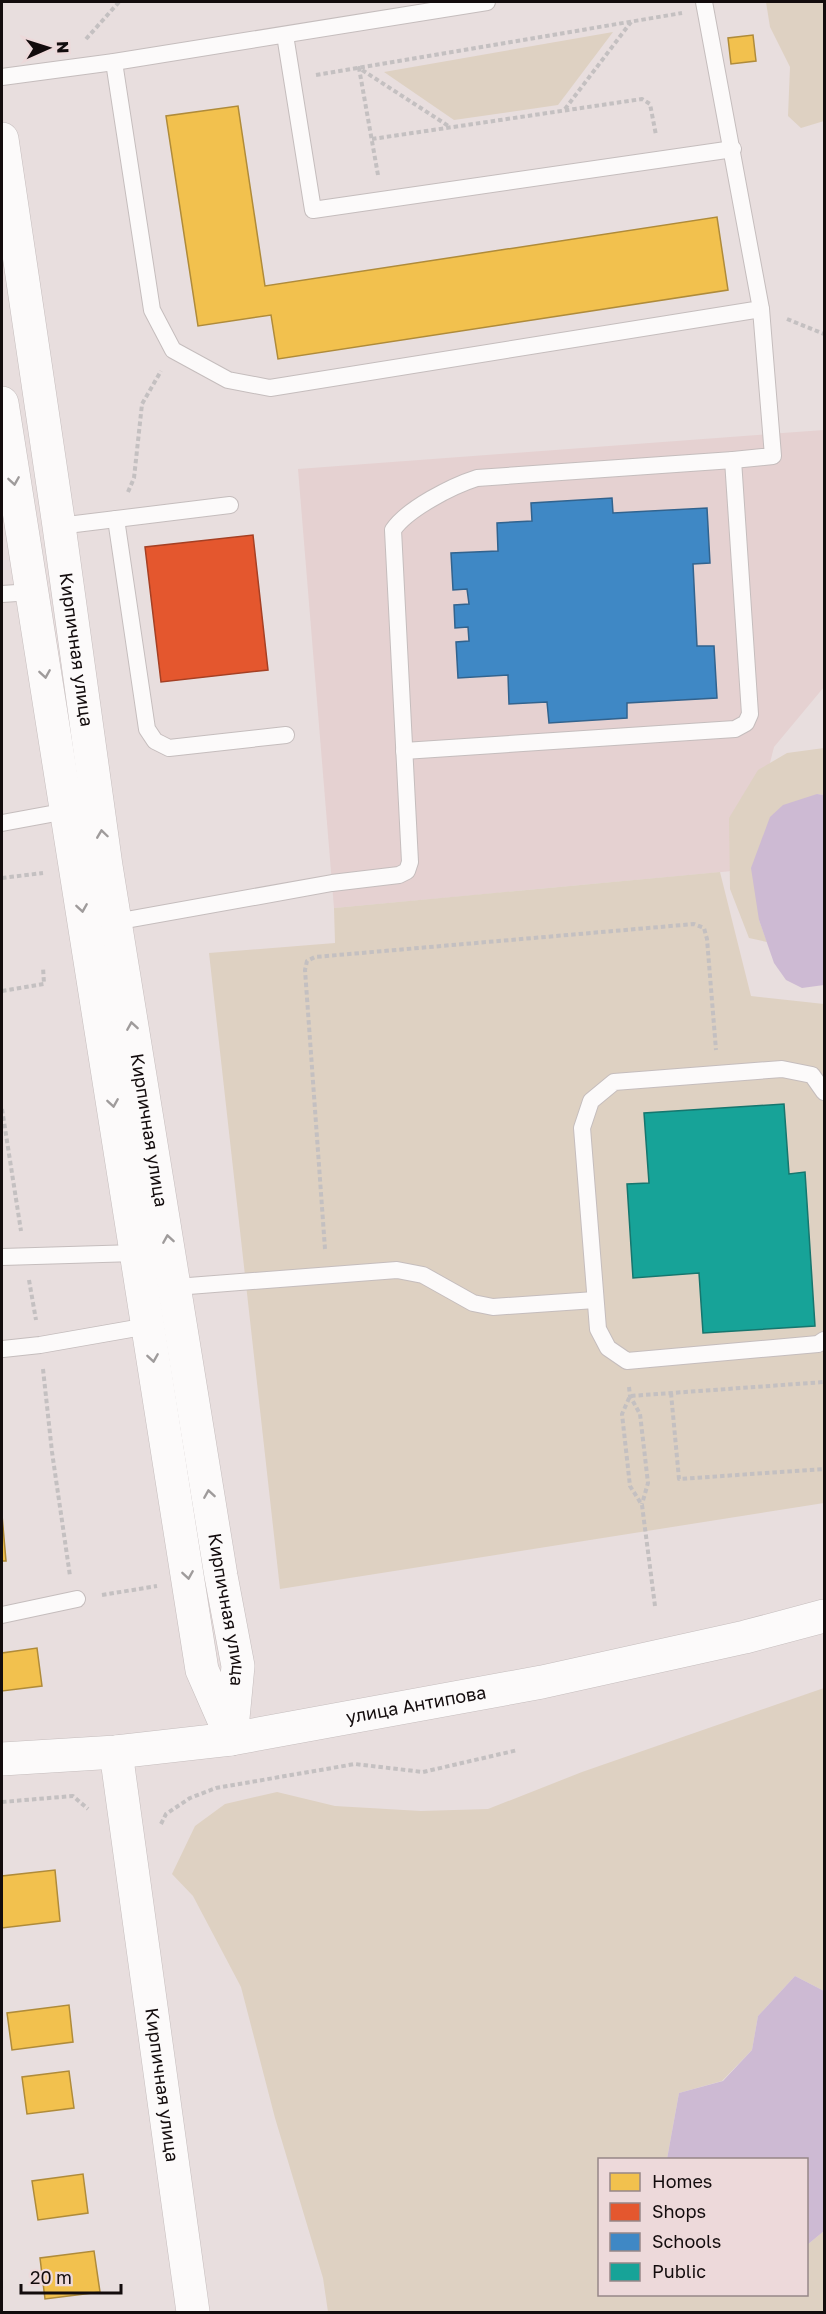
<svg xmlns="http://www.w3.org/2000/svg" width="826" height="2314" font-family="'Golos Text',sans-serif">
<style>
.built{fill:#e5d1d1}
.green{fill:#ded1c2}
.water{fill:#cdbad3}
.homes{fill:#f2c14e;stroke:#af8b3a;stroke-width:1.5}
.shops{fill:#e4572e;stroke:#a54024;stroke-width:1.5}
.schools{fill:#3f88c5;stroke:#32638e;stroke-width:1.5}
.public{fill:#17a398;stroke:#16766e;stroke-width:1.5}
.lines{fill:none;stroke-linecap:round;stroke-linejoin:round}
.lane-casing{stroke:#c5bdbd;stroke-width:18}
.street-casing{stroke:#c5bdbd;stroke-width:34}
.secondary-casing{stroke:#c5bdbd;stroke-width:34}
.primary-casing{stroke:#c5bdbd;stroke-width:34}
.path{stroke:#c4c0c1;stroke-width:4;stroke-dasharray:4.5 3;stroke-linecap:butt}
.lane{stroke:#fcfafa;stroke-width:16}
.street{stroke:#fcfafa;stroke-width:33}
.secondary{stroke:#fcfafa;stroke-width:33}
.primary{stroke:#fcfafa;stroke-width:33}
.oneway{stroke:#9f9b9b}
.labels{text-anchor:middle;stroke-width:6;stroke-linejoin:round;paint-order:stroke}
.street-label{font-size:18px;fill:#130c0d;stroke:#edd9da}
</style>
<rect width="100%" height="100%" fill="#e8dede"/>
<path class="built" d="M 824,430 L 824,687 L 774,747 L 743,870 L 334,908 L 298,469 Z"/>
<g class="green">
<path d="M 766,2 L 824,2 L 824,121 L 801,128 L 788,116 L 790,67 L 770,27 Z"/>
<path d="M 613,32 L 558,105 L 454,120 L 384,72 Z"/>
<path d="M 824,748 L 824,795 L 817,794 L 759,920 L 767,942 L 749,938 L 730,889 L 729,818 L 758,770 L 787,753 Z"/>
<path d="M 720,872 L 751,996 L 824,1004 L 824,1503 L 280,1589 L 209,953 L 335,943 L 334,908 Z"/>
<path d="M 824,1688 L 824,1991 L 795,1976 L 758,2016 L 752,2050 L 722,2081 L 679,2093 L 667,2159 L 600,2160 L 600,2294 L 806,2294 L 807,2245 L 824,2231 L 824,2312 L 328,2312 L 323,2278 L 275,2118 L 241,1987 L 193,1896 L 172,1874 L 195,1826 L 225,1804 L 277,1792 L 335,1806 L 421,1811 L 488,1809 L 582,1772 Z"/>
</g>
<g class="water">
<path d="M 817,794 L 824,795 L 824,985 L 802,988 L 786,980 L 774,963 L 759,920 L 751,868 L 770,817 L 783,805 Z"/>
<path d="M 795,1976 L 824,1991 L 824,2231 L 807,2245 L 806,2160 L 667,2159 L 679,2093 L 723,2081 L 752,2050 L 758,2016 Z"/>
</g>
<g class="homes">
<path d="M 753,35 L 756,61 L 731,64 L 728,38 Z"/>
<path d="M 238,106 L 265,286 L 717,217 L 728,290 L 278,359 L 271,315 L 198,326 L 166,116 Z"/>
<path d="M 2,1515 L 6,1561 L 2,1561 Z"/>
<path d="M 37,1648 L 42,1686 L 2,1691 L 2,1653 Z"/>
<path d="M 55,1870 L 60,1921 L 2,1928 L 2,1876 Z"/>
<path d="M 69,2005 L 73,2042 L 12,2050 L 7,2013 Z"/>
<path d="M 69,2071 L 74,2108 L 27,2114 L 22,2077 Z"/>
<path d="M 83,2174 L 88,2213 L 38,2220 L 32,2181 Z"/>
<path d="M 94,2251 L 100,2292 L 45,2299 L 40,2258 Z"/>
</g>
<path class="shops" d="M 253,535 L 268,670 L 161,682 L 145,547 Z"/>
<path class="schools" d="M 612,498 L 613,513 L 707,508 L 710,563 L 693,564 L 697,646 L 714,646 L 717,698 L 627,703 L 627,718 L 549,723 L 547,702 L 509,704 L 508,675 L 458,678 L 456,642 L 469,641 L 468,627 L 455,628 L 454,605 L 469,604 L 467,589 L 453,590 L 451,553 L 498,551 L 497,523 L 532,521 L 531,503 Z"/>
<path class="public" d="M 784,1104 L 789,1174 L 805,1172 L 815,1326 L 703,1333 L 699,1273 L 633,1278 L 627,1184 L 649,1183 L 644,1113 Z"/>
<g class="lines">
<g class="lane-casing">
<g id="lane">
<path d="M 285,35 L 313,210 L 733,149"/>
<path d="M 114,62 L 152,310 L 173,350 L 228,380 L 270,388 L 761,309 L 704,2"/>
<path d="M 2,77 L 114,62 L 487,2"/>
<path d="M 116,519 L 147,729 L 155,741 L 169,748 L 286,735"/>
<path d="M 59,526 L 230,505"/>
<path d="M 2,594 L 32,592"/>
<path d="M 404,751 L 735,729 L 746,723 L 750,714 L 733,460 L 773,456 L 761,309"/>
<path d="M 2,823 L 67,811"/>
<path d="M 115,922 L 332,883 L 399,875 L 407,871 L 410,862 L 393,530 C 407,509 452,486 477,478 L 733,460"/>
<path d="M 824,1092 L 812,1075 L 782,1069 L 614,1082 L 591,1101 L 582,1128 L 598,1329 L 608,1348 L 627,1361 L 818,1344 L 824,1340"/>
<path d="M 2,1257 L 136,1253"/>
<path d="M 176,1287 L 397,1270 L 423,1275 L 473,1303 L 493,1307 L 595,1300"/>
<path d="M 3,1349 L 40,1345 L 148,1326"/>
<path d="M 2,1615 L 77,1599"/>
</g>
</g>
<g class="street-casing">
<g id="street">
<path id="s1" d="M 116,1752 L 193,2312"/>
</g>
</g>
<g class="secondary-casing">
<g id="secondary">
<path id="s2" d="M 2,139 L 59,526 L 106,866 L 221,1576 L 238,1666 L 231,1739"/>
<path d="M 2,403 L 202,1670 L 230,1734"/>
</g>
</g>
<g class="primary-casing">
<g id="primary">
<path id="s3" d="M 2,1759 L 116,1752 L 231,1739 L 542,1682 L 745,1637 L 824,1616"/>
</g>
</g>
<g class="path">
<path d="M 86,39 L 119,2"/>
<path d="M 316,75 L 682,13"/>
<path d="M 565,109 L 631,22"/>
<path d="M 372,139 L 642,99 L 650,104 L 656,135"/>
<path d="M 378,175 L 359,68 L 450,127"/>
<path d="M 787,319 L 824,334"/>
<path d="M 128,492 L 134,478 L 142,404 L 161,371"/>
<path d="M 2,878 L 43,873"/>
<path d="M 2,991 L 44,984 L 43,967"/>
<path d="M 2,1109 L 21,1231"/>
<path d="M 325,1249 L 305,970 L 307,961 L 315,957 L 694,924 L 704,928 L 707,939 L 716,1050"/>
<path d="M 29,1280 L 36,1320"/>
<path d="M 43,1369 L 52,1452 L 70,1576"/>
<path d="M 629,1387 L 630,1396 L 640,1414 L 648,1483 L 642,1504"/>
<path d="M 671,1393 L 679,1479 L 824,1469"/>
<path d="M 102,1595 L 157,1586"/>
<path d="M 655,1606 L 642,1505 L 630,1486 L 622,1414 L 630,1396 L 824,1382"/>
<path d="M 2,1802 L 73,1796 L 88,1809"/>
<path d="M 161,1824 L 166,1814 L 190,1798 L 216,1788 L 355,1764 L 423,1772 L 518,1750"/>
</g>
<use href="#lane" class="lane"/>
<use href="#street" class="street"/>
<use href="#secondary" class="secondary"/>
<use href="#primary" class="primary"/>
</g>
<defs><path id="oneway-chevron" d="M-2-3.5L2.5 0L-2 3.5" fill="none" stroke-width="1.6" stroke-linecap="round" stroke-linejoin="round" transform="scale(1.5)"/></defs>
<g class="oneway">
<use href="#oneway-chevron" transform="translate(14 481) rotate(81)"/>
<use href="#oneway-chevron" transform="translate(45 674) rotate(81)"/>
<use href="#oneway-chevron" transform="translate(102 834) rotate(-98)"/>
<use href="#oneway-chevron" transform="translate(82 908) rotate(81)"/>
<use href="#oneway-chevron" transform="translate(132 1026) rotate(-99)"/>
<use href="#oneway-chevron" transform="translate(113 1103) rotate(81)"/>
<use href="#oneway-chevron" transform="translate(168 1239) rotate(-99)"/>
<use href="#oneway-chevron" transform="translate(153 1358) rotate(81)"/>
<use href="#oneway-chevron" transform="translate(209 1494) rotate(-99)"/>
<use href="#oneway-chevron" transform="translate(188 1575) rotate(81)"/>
</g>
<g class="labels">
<g class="street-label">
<text dy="6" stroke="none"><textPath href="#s2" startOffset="516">Кирпичная улица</textPath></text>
<text dy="6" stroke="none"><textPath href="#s2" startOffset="1002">Кирпичная улица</textPath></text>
<text dy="6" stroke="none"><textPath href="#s2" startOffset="1488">Кирпичная улица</textPath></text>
<text dy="6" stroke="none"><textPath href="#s3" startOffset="418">улица Антипова</textPath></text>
<text dy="6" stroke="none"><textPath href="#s1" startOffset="336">Кирпичная улица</textPath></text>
</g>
</g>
<rect width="826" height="2314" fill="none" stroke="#130c0d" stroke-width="6"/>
<rect x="598" y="2158" width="210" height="138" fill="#edd9da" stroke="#968788" stroke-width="1.5"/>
<rect x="610" y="2173" width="30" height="18" fill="#f2c14e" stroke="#968788" stroke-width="1.5"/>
<text x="652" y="2188" font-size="18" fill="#130c0d">Homes</text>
<rect x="610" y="2203" width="30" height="18" fill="#e4572e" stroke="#968788" stroke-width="1.5"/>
<text x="652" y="2218" font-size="18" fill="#130c0d">Shops</text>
<rect x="610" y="2233" width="30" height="18" fill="#3f88c5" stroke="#968788" stroke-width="1.5"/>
<text x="652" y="2248" font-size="18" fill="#130c0d">Schools</text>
<rect x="610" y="2263" width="30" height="18" fill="#17a398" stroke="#968788" stroke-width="1.5"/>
<text x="652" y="2278" font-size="18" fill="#130c0d">Public</text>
<g transform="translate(48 48) rotate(87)" stroke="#edd9da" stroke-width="4.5" paint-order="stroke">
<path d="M0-4.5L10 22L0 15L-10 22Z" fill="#130c0d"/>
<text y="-9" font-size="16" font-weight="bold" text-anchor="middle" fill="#130c0d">N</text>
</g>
<path d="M21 2284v9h100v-9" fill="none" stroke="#130c0d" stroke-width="3"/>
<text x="30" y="2284" font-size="18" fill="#130c0d" stroke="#edd9da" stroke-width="4.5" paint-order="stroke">20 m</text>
</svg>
